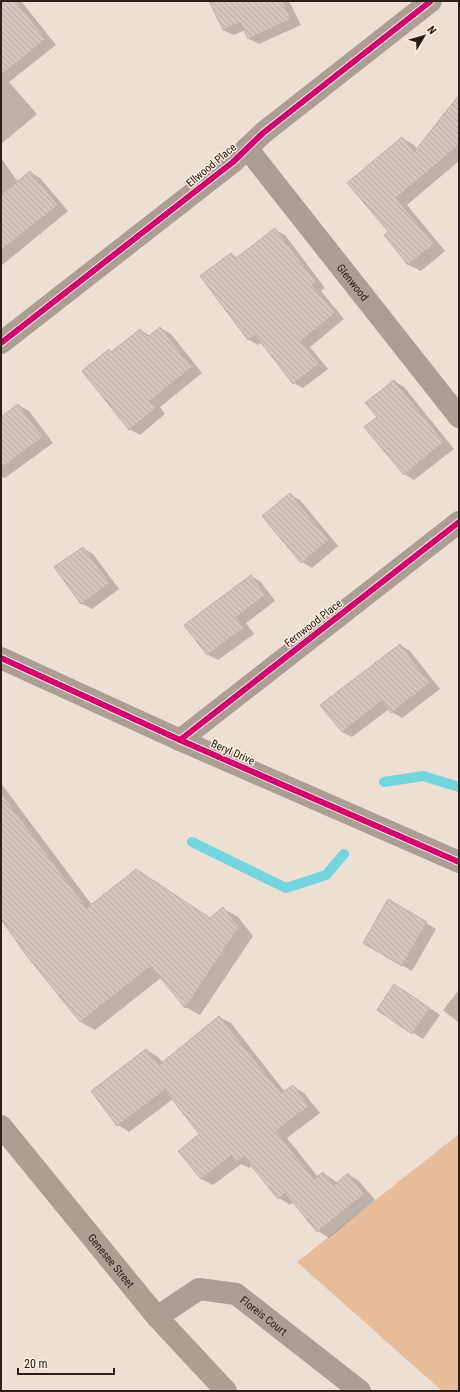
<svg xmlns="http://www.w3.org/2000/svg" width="460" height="1392" font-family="'Roboto Condensed',sans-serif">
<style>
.green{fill:#e7bd99}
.shadow{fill:#0003}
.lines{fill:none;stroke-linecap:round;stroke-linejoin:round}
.stream{stroke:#73d5de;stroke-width:10}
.building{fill:url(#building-back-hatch);stroke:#bcb2a9}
.street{stroke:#ab9e95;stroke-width:22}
.secondary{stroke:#ab9e92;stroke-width:22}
.cycleway-casing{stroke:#fdede0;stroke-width:8}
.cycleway{stroke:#d6006c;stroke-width:6}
.labels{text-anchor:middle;stroke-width:3;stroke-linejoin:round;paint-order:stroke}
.street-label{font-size:11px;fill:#2a2019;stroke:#fdede0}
</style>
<defs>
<pattern id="building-back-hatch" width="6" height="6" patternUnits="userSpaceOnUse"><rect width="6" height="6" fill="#d1c6be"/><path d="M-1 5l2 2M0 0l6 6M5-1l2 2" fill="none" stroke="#b4aaa3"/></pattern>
</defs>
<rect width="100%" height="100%" fill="#ecdfd4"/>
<path class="green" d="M 459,1134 L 459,1391 L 442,1391 L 297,1262 Z"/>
<g class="shadow">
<path d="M 2,1 L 21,1 L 56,45 L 9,82 L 37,114 L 1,144 L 1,2 Z"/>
<path d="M 220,1 L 289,1 L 301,25 L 259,44 L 249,39 L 245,30 L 234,35 L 223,30 Z"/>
<path d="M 459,96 L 459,161 L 407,205 L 445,251 L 421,271 L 409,265 L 385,236 L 390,231 L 402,138 L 414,145 L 417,149 Z"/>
<path d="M 1,158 L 18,182 L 30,172 L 40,178 L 68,211 L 1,266 Z"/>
<path d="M 275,230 L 285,235 L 325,288 L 321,291 L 344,319 L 310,347 L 328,369 L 303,388 L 294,383 L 262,342 L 258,345 L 248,339 L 231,254 L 238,258 Z"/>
<path d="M 160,328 L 171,334 L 202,373 L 160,407 L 165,414 L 140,435 L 129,429 L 109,351 L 112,353 L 140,330 L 151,336 Z"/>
<path d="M 394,381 L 404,387 L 454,449 L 414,480 L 404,474 L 378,417 Z"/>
<path d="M 18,405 L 29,411 L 53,443 L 5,478 L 3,477 L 1,478 L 1,418 Z"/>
<path d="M 290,495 L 300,500 L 338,546 L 312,568 L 302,562 L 263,517 Z"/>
<path d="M 83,548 L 93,554 L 119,589 L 92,609 L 81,603 Z"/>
<path d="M 251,576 L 261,582 L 275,601 L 246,623 L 254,634 L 218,660 L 208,655 L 186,625 Z"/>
<path d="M 400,645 L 410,651 L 440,689 L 402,718 L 392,712 L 389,709 L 352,737 L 342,732 Z"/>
<path d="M 1,784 L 3,786 L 92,905 L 136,870 L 211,919 L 224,909 L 238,917 L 253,936 L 200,1015 L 185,1007 L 162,977 L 95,1030 L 81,1022 L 28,955 L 3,921 L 1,923 Z"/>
<path d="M 388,901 L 436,929 L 412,971 L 364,943 Z"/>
<path d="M 395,985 L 440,1015 L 423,1039 L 378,1010 Z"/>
<path d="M 459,990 L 459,1023 L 443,1010 Z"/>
<path d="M 219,1017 L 231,1023 L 285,1092 L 293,1086 L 304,1093 L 320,1113 L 287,1138 L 318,1177 L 323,1173 L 334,1180 L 337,1183 L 348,1174 L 359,1181 L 375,1200 L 329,1238 L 318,1231 L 294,1202 L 290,1205 L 279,1198 L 252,1165 L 249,1168 L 241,1164 L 213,1185 L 201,1179 L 200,1134 L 173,1099 L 129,1132 L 118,1125 L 147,1050 L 158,1057 L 163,1063 Z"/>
</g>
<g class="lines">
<g class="stream">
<path d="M 384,782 L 423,776 L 459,787"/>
<path d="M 192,842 L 286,888 L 326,875 L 344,854"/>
</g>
</g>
<g class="building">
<path d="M 1,1 L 16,1 L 46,39 L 1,75 Z"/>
<path d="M 209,1 L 285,1 L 283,2 L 291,19 L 248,39 L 240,22 L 223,30 Z"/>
<path d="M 459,95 L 459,145 L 396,198 L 434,244 L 408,265 L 384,235 L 388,231 L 347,183 L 402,137 L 414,152 Z"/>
<path d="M 30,171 L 58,205 L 1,250 L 1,195 Z"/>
<path d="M 275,228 L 316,282 L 312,285 L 335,313 L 301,341 L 319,364 L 293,384 L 255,335 L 248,340 L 200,276 L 231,253 L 235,259 Z"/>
<path d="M 160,327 L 192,367 L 150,401 L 156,408 L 129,430 L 82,371 L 109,349 L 111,352 L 140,329 L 148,337 Z"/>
<path d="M 394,380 L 444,442 L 404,475 L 364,427 L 377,417 L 365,403 Z"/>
<path d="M 18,404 L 43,437 L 1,468 L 1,417 Z"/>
<path d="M 290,493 L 329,540 L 301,563 L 262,516 Z"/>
<path d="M 83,547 L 110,583 L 81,604 L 54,567 Z"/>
<path d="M 251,575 L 266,595 L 236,617 L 244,628 L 207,655 L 184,625 Z"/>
<path d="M 400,644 L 430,683 L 391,713 L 382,701 L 342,732 L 320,705 Z"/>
<path d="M 1,793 L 87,908 L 136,869 L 210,918 L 223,907 L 239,927 L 185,1008 L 151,966 L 80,1022 L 27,956 L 1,919 Z"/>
<path d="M 388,899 L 427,922 L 402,966 L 363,943 Z"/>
<path d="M 394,984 L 430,1008 L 412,1034 L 377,1010 Z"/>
<path d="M 219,1016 L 281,1093 L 293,1085 L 309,1106 L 276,1131 L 314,1179 L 323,1172 L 334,1185 L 348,1173 L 364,1194 L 317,1232 L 285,1193 L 278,1199 L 244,1157 L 236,1162 L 231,1156 L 201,1179 L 178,1151 L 199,1134 L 165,1090 L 117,1126 L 91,1091 L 146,1049 L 159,1065 Z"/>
</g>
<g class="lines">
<g class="street">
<path id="s1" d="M 247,148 L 459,417"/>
<path d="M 1,343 L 233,162 L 263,133 L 431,1"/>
<path d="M 1,658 L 180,740 L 459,862"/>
<path d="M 180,740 L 459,522"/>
<path id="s2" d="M 157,1317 L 199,1289 L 236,1294 L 360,1391"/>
</g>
<path class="secondary" id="s3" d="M 1,1126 L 157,1317 L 226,1391"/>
<g class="cycleway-casing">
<g id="cycleway">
<path d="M 1,343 L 233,162 L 263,133 L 431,1"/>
<path d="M 1,658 L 180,740 L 459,862"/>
<path d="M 180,740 L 459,522"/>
</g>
</g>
<use href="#cycleway" class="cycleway"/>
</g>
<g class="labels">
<g class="street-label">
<text transform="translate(211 165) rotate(-40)" y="4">Ellwood Place</text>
<text dy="4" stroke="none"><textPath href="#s1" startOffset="171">Glenwood</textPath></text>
<text transform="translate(313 623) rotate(-38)" y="4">Fernwood Place</text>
<text transform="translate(233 752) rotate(24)" y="4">Beryl Drive</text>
<text dy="4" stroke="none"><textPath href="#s3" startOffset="174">Genesee Street</textPath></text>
<text dy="4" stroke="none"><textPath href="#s2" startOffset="123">Floreis Court</textPath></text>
</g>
</g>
<rect width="460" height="1392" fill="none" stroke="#2a2019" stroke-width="4"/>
<g transform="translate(424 36) rotate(52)" stroke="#fdede0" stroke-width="3" paint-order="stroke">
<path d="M0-3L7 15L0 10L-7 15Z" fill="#2a2019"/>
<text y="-6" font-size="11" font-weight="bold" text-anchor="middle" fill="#2a2019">N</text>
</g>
<path d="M18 1368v6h96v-6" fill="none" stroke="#2a2019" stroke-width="2"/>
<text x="24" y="1368" font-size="12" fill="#2a2019" stroke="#fdede0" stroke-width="3" paint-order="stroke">20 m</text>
</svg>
